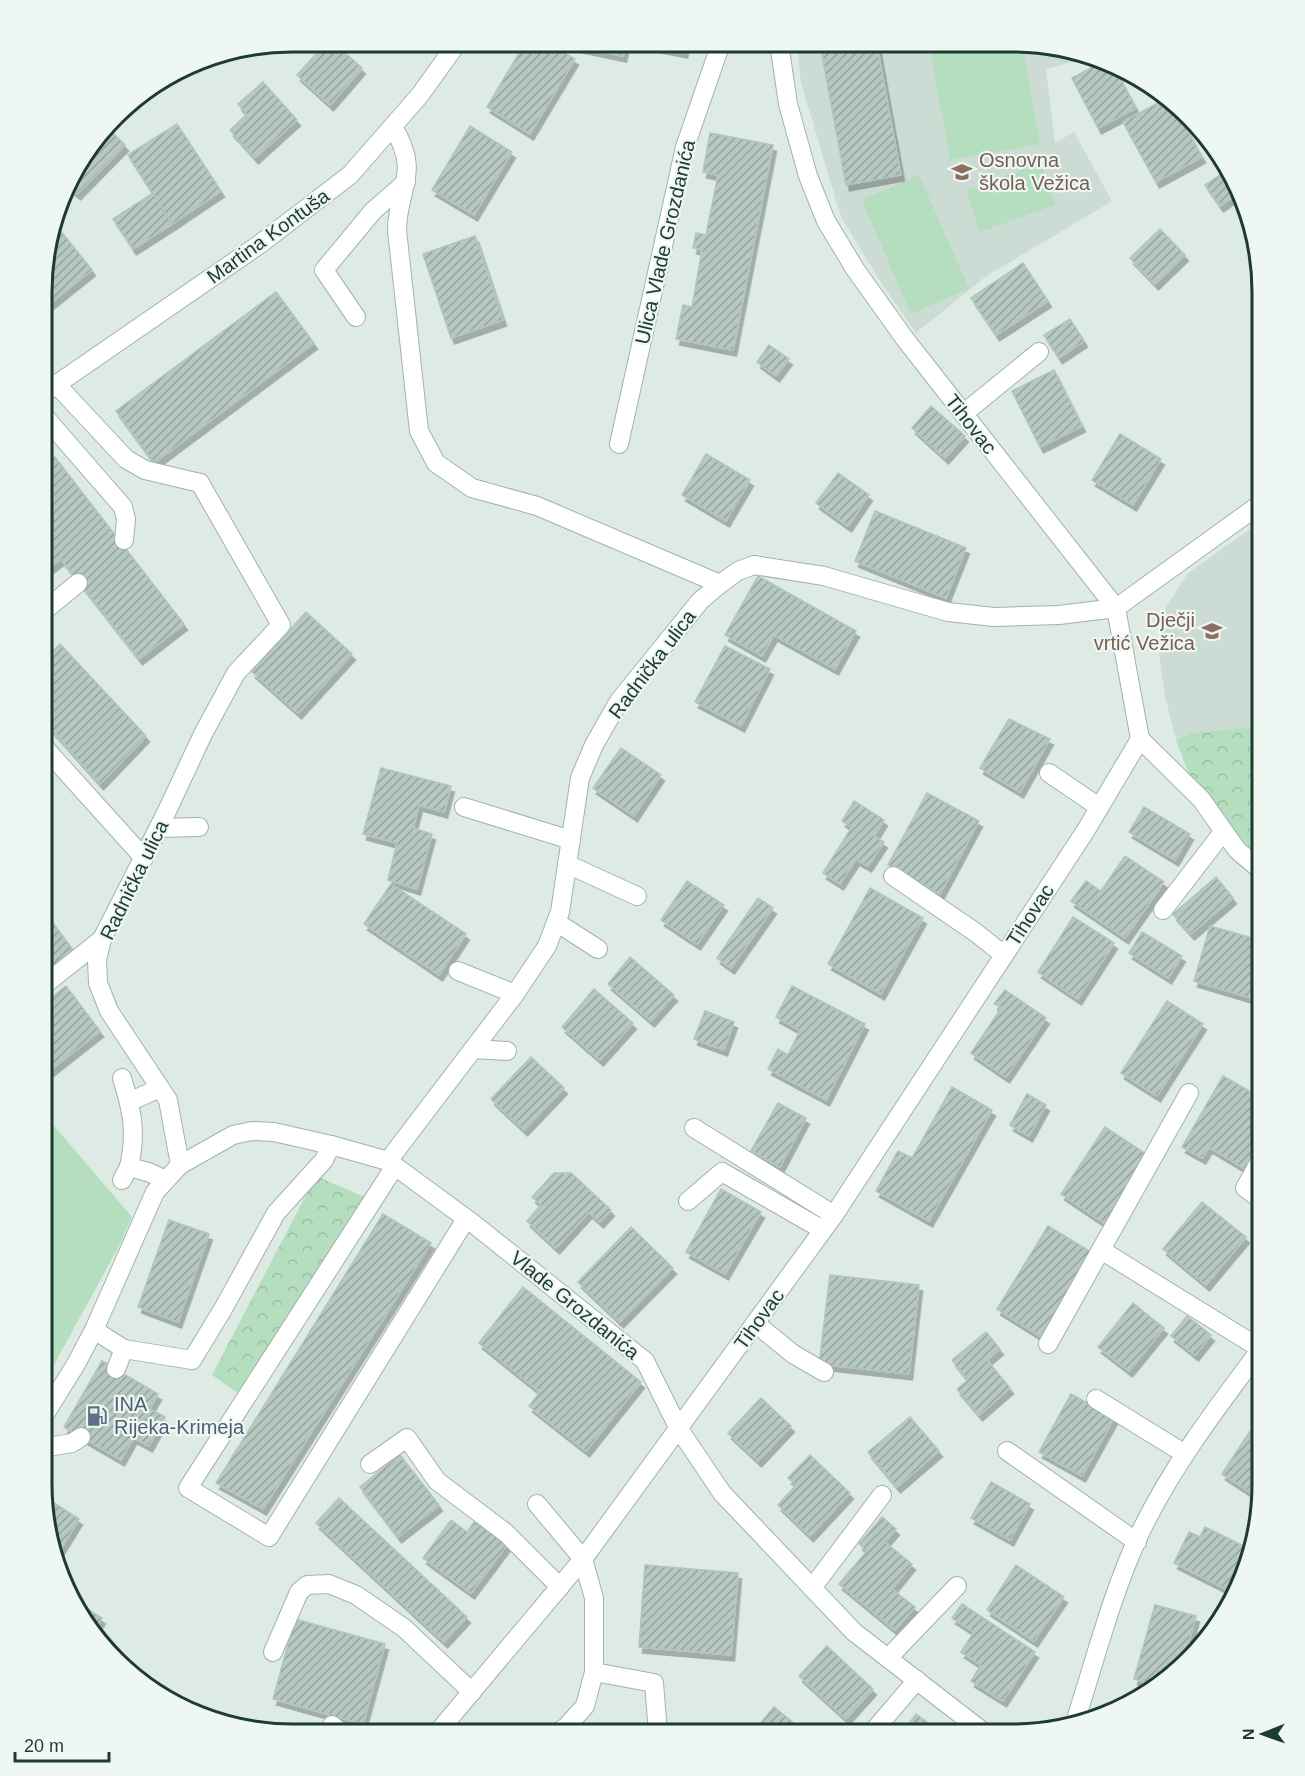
<svg xmlns="http://www.w3.org/2000/svg" width="1305" height="1776" font-family="Helvetica,sans-serif">
<style>
.built{fill:#ccdbd3}
.grass{fill:#b4debe}
.forest{fill:url(#forest-crowns)}
.building{fill:url(#building-hatch);stroke:#b0c5bb;stroke-width:1.5;filter:url(#shadow)}
.lines{fill:none;stroke-linecap:round;stroke-linejoin:round}
.service-casing{stroke:#a1b3ab;stroke-width:20}
.minor-casing{stroke:#a1b3ab;stroke-width:20}
.tertiary-casing{stroke:#a1b3ab;stroke-width:20}
.service{stroke:#fff;stroke-width:18}
.minor{stroke:#fff;stroke-width:18}
.tertiary{stroke:#fff;stroke-width:18}
.labels{text-anchor:middle;stroke-width:4.5;stroke-linejoin:round;paint-order:stroke}
.education-label{font-size:20px;fill:#785e54;stroke:#eef7f2;text-anchor:start}
.street-label{font-size:20px;fill:#1e3b32;stroke:#eef7f2}
.service-label{font-size:20px;fill:#4e5e75;stroke:#eef7f2;text-anchor:start}
.rim{fill:none;stroke:#1e3b32;stroke-width:3}
</style>
<defs>
<pattern id="forest-crowns" width="20" height="18" patternUnits="userSpaceOnUse" patternTransform="scale(1.5)"><rect width="20" height="18" fill="#b4debe"/><path d="M2 6a3 3 0 1 1 6 0M12 15a3 3 0 1 1 6 0" fill="none" stroke="#9abfa4"/></pattern>
<pattern id="building-hatch" width="6" height="6" patternUnits="userSpaceOnUse" patternTransform="scale(1.5)"><rect width="6" height="6" fill="#b6c8c0"/><path d="M-1 1l2-2M0 6l6-6M5 7l2-2" fill="none" stroke="#93a49d"/></pattern>
<filter id="shadow"><feDropShadow dx="3.5" dy="6" stdDeviation="0" flood-color="#0004"/></filter>
</defs>
<rect width="100%" height="100%" fill="#deebe4"/>
<g class="built">
<path d="M 797,43 L 1046,44 L 1084,59 L 1046,69 L 1055,143 L 1074,132 L 1112,201 L 985,277 L 916,333 L 882,284 L 841,217 L 801,83 Z"/>
<path d="M 1263,520 L 1263,726 L 1192,733 L 1176,740 L 1165,696 L 1159,654 L 1165,609 L 1188,573 Z"/>
</g>
<g class="grass">
<path d="M 929,44 L 1022,44 L 1040,144 L 950,160 Z"/>
<path d="M 1040,163 L 1055,205 L 980,232 L 966,190 Z"/>
<path d="M 919,175 L 969,288 L 911,314 L 862,200 Z"/>
<path d="M 43,1113 L 132,1217 L 119,1246 L 50,1372 L 42,1380 Z"/>
</g>
<g class="forest">
<path d="M 1263,726 L 1263,861 L 1209,806 L 1190,777 L 1176,740 L 1192,733 Z"/>
<path d="M 316,1176 L 369,1199 L 252,1403 L 212,1375 Z"/>
</g>
<g class="building">
<path d="M 327,42 L 333,42 L 362,68 L 330,105 L 297,75 Z"/>
<path d="M 525,43 L 547,43 L 575,59 L 530,134 L 487,107 Z"/>
<path d="M 580,43 L 626,43 L 623,56 L 579,47 Z"/>
<path d="M 638,43 L 686,43 L 684,52 Z"/>
<path d="M 820,44 L 877,44 L 901,175 L 846,185 Z"/>
<path d="M 1098,64 L 1116,71 L 1136,108 L 1098,128 L 1072,78 Z"/>
<path d="M 263,82 L 297,120 L 255,158 L 230,130 L 247,114 L 238,104 Z"/>
<path d="M 1167,98 L 1171,101 L 1202,157 L 1156,182 L 1123,122 Z"/>
<path d="M 177,124 L 221,191 L 172,224 L 128,155 Z"/>
<path d="M 470,126 L 512,152 L 474,215 L 432,190 Z"/>
<path d="M 108,128 L 125,145 L 77,194 L 69,187 L 75,168 Z"/>
<path d="M 710,133 L 773,145 L 733,350 L 676,339 L 683,305 L 692,307 L 702,250 L 693,248 L 696,233 L 706,235 L 718,175 L 703,172 Z"/>
<path d="M 1229,169 L 1237,181 L 1240,192 L 1220,206 L 1205,185 Z"/>
<path d="M 153,193 L 172,224 L 133,249 L 113,219 Z"/>
<path d="M 56,225 L 92,270 L 48,305 L 44,300 L 44,259 Z"/>
<path d="M 1160,229 L 1185,255 L 1155,284 L 1130,258 Z"/>
<path d="M 475,236 L 503,320 L 451,338 L 423,254 Z"/>
<path d="M 1023,263 L 1048,301 L 996,335 L 971,298 Z"/>
<path d="M 276,292 L 314,343 L 154,463 L 116,411 Z"/>
<path d="M 1070,319 L 1084,341 L 1059,358 L 1044,335 Z"/>
<path d="M 769,345 L 789,359 L 776,376 L 757,362 Z"/>
<path d="M 1054,370 L 1082,426 L 1040,447 L 1012,391 Z"/>
<path d="M 931,406 L 965,436 L 945,458 L 912,428 Z"/>
<path d="M 1120,434 L 1161,459 L 1133,505 L 1092,480 Z"/>
<path d="M 706,454 L 750,480 L 726,521 L 682,495 Z"/>
<path d="M 54,456 L 184,624 L 139,659 L 61,559 L 44,572 L 44,464 Z"/>
<path d="M 838,473 L 869,495 L 848,526 L 816,503 Z"/>
<path d="M 875,511 L 966,548 L 946,598 L 855,561 Z"/>
<path d="M 758,576 L 856,631 L 835,669 L 774,635 L 762,656 L 725,635 Z"/>
<path d="M 306,612 L 352,654 L 298,713 L 252,672 Z"/>
<path d="M 60,644 L 146,736 L 100,784 L 43,720 L 43,660 Z"/>
<path d="M 725,646 L 770,669 L 741,726 L 695,702 Z"/>
<path d="M 1009,719 L 1050,739 L 1020,792 L 980,768 Z"/>
<path d="M 621,748 L 661,775 L 634,816 L 593,788 Z"/>
<path d="M 381,768 L 451,786 L 444,812 L 419,805 L 413,828 L 432,834 L 417,889 L 388,880 L 397,843 L 363,834 Z"/>
<path d="M 927,793 L 979,821 L 940,894 L 888,865 Z"/>
<path d="M 854,801 L 884,820 L 874,836 L 884,842 L 868,866 L 856,859 L 840,884 L 823,873 L 852,827 L 842,821 Z"/>
<path d="M 1144,807 L 1190,834 L 1175,860 L 1129,832 Z"/>
<path d="M 1125,856 L 1164,882 L 1125,938 L 1071,901 L 1086,881 L 1101,891 Z"/>
<path d="M 1216,877 L 1233,898 L 1191,934 L 1173,914 Z"/>
<path d="M 687,881 L 724,905 L 697,944 L 661,920 Z"/>
<path d="M 391,884 L 466,934 L 439,975 L 364,924 Z"/>
<path d="M 870,888 L 923,918 L 881,994 L 828,964 Z"/>
<path d="M 758,898 L 773,908 L 731,968 L 717,958 Z"/>
<path d="M 48,916 L 73,950 L 43,974 L 43,919 Z"/>
<path d="M 1073,917 L 1114,943 L 1078,999 L 1038,972 Z"/>
<path d="M 1210,926 L 1263,941 L 1263,957 L 1251,998 L 1194,981 Z"/>
<path d="M 1142,932 L 1182,956 L 1168,978 L 1129,953 Z"/>
<path d="M 630,957 L 674,995 L 651,1021 L 608,984 Z"/>
<path d="M 66,986 L 100,1031 L 43,1076 L 43,1004 Z"/>
<path d="M 792,986 L 865,1024 L 826,1100 L 768,1069 L 778,1049 L 788,1055 L 800,1030 L 776,1017 Z"/>
<path d="M 594,989 L 633,1023 L 600,1060 L 562,1027 Z"/>
<path d="M 1005,990 L 1046,1018 L 1006,1077 L 971,1053 L 1002,1007 L 994,1004 Z"/>
<path d="M 1167,1001 L 1203,1024 L 1157,1096 L 1121,1073 Z"/>
<path d="M 705,1011 L 734,1022 L 724,1050 L 694,1039 Z"/>
<path d="M 531,1057 L 564,1088 L 524,1130 L 491,1099 Z"/>
<path d="M 1223,1076 L 1263,1099 L 1263,1143 L 1247,1170 L 1209,1147 L 1202,1158 L 1182,1147 Z"/>
<path d="M 952,1087 L 992,1110 L 929,1221 L 876,1191 L 898,1151 L 912,1158 Z"/>
<path d="M 1027,1094 L 1046,1105 L 1029,1136 L 1010,1125 Z"/>
<path d="M 778,1103 L 806,1118 L 780,1167 L 751,1151 Z"/>
<path d="M 1105,1127 L 1149,1156 L 1104,1223 L 1061,1194 Z"/>
<path d="M 554,1173 L 571,1173 L 611,1210 L 600,1222 L 589,1212 L 556,1248 L 527,1221 L 541,1205 L 532,1197 Z"/>
<path d="M 721,1189 L 761,1212 L 725,1274 L 686,1252 Z"/>
<path d="M 1202,1202 L 1246,1237 L 1206,1285 L 1163,1249 Z"/>
<path d="M 383,1214 L 431,1243 L 263,1509 L 216,1483 Z"/>
<path d="M 169,1220 L 209,1234 L 178,1322 L 138,1307 Z"/>
<path d="M 1048,1226 L 1091,1252 L 1040,1336 L 997,1309 Z"/>
<path d="M 631,1227 L 673,1268 L 620,1322 L 578,1282 Z"/>
<path d="M 830,1275 L 919,1285 L 909,1374 L 819,1364 Z"/>
<path d="M 523,1287 L 641,1382 L 586,1451 L 529,1406 L 540,1392 L 479,1343 Z"/>
<path d="M 1133,1303 L 1164,1328 L 1129,1371 L 1098,1347 Z"/>
<path d="M 1187,1316 L 1211,1335 L 1195,1355 L 1171,1336 Z"/>
<path d="M 986,1332 L 1000,1349 L 987,1360 L 1010,1388 L 979,1415 L 957,1389 L 968,1380 L 952,1360 Z"/>
<path d="M 102,1361 L 158,1394 L 121,1460 L 64,1427 Z"/>
<path d="M 1071,1394 L 1114,1418 L 1082,1476 L 1039,1452 Z"/>
<path d="M 761,1398 L 791,1426 L 758,1461 L 728,1433 Z"/>
<path d="M 150,1409 L 165,1417 L 149,1446 L 134,1438 Z"/>
<path d="M 910,1417 L 939,1451 L 897,1487 L 868,1452 Z"/>
<path d="M 1250,1431 L 1262,1439 L 1262,1500 L 1222,1474 Z"/>
<path d="M 400,1455 L 439,1505 L 398,1537 L 360,1487 Z"/>
<path d="M 810,1455 L 850,1493 L 810,1536 L 778,1505 L 796,1485 L 788,1478 Z"/>
<path d="M 991,1482 L 1030,1504 L 1010,1540 L 971,1518 Z"/>
<path d="M 45,1497 L 79,1519 L 58,1553 Z"/>
<path d="M 339,1498 L 467,1617 L 444,1642 L 316,1523 Z"/>
<path d="M 882,1517 L 896,1529 L 885,1542 L 912,1564 L 892,1589 L 915,1607 L 895,1630 L 839,1584 L 867,1551 L 859,1544 Z"/>
<path d="M 451,1520 L 467,1532 L 475,1521 L 507,1545 L 471,1593 L 423,1558 Z"/>
<path d="M 1205,1527 L 1246,1547 L 1226,1589 L 1174,1563 L 1189,1532 L 1200,1537 Z"/>
<path d="M 645,1565 L 738,1573 L 731,1655 L 639,1647 Z"/>
<path d="M 1016,1565 L 1064,1597 L 1034,1641 L 987,1610 Z"/>
<path d="M 71,1599 L 102,1618 L 93,1632 Z"/>
<path d="M 962,1604 L 1035,1652 L 1003,1701 L 971,1681 L 981,1665 L 961,1652 L 974,1632 L 952,1618 Z"/>
<path d="M 1155,1605 L 1196,1616 L 1182,1666 L 1157,1685 L 1134,1679 Z"/>
<path d="M 295,1619 L 385,1644 L 363,1724 L 273,1699 Z"/>
<path d="M 827,1646 L 873,1689 L 846,1719 L 799,1676 Z"/>
<path d="M 774,1707 L 806,1733 L 752,1733 Z"/>
<path d="M 916,1714 L 943,1734 L 901,1734 Z"/>
</g>
<g class="lines">
<g class="service-casing">
<g id="service">
<path d="M 356,317 L 324,270 L 373,211 L 406,182"/>
<path d="M 56,384 L 126,459 L 145,470 L 200,483"/>
<path d="M 963,414 L 1039,352"/>
<path d="M 44,416 L 123,507 L 126,519 L 124,540"/>
<path d="M 44,611 L 78,583"/>
<path d="M 43,746 L 144,858"/>
<path d="M 1049,773 L 1099,807"/>
<path d="M 464,807 L 571,840"/>
<path d="M 159,828 L 199,827"/>
<path d="M 567,864 L 637,896"/>
<path d="M 893,876 L 975,932 L 1004,955"/>
<path d="M 1163,910 L 1223,832"/>
<path d="M 556,922 L 598,949"/>
<path d="M 458,971 L 515,994"/>
<path d="M 43,986 L 102,939"/>
<path d="M 473,1049 L 507,1051"/>
<path d="M 122,1078 C 132,1111 137,1132 129,1167"/>
<path d="M 129,1102 L 160,1088"/>
<path d="M 694,1128 L 834,1215"/>
<path d="M 395,1166 L 188,1488 L 269,1537 L 466,1219"/>
<path d="M 122,1180 L 129,1167 L 148,1172 L 166,1180"/>
<path d="M 688,1201 L 722,1172 L 823,1230"/>
<path d="M 1263,1201 L 1245,1188 L 1263,1156"/>
<path d="M 1101,1250 L 1261,1349"/>
<path d="M 755,1323 L 793,1354 L 824,1372"/>
<path d="M 94,1330 L 124,1349 L 116,1369"/>
<path d="M 1048,1344 L 1189,1093"/>
<path d="M 124,1349 L 192,1360 L 223,1309 L 276,1213 L 324,1160 L 331,1145"/>
<path d="M 1096,1399 L 1185,1454"/>
<path d="M 42,1448 L 72,1443 L 81,1437"/>
<path d="M 1007,1451 L 1137,1542"/>
<path d="M 370,1464 L 407,1438 L 437,1481 L 506,1533 L 560,1587"/>
<path d="M 537,1504 L 583,1559 L 594,1598 L 594,1672 L 585,1706 L 566,1727 L 556,1733"/>
<path d="M 812,1588 L 882,1495"/>
<path d="M 273,1652 L 299,1592 L 307,1585 L 329,1584 L 356,1595 L 404,1628 L 472,1692"/>
<path d="M 888,1658 L 957,1586"/>
<path d="M 594,1672 L 654,1683 L 658,1733"/>
<path d="M 332,1725 L 340,1732"/>
<path d="M 871,1734 L 917,1680"/>
</g>
</g>
<g class="minor-casing">
<g id="minor">
<path d="M 393,127 C 421,173 398,186 397,230 L 419,431 L 436,463 L 472,488 L 537,506 L 720,584"/>
<path d="M 619,444 L 685,147 L 721,43"/>
<path d="M 1140,739 L 1201,799 L 1237,850 L 1263,872"/>
<path d="M 388,1161 L 515,994 L 547,946 L 560,912 L 580,778 L 594,745 L 619,701 L 700,601 L 720,584 L 738,571 L 754,565 L 824,576 L 948,612 L 994,617 L 1059,615 L 1116,608 L 1263,502"/>
<path d="M 180,1165 L 168,1100 L 109,1011 L 98,983 L 97,960 L 102,939 L 167,811 L 203,734 L 236,673 L 281,625 L 200,483"/>
<path d="M 42,1419 L 76,1364 L 94,1330 L 155,1192 L 180,1165 L 233,1135 L 252,1131 L 274,1132 L 331,1145 L 388,1161 L 475,1225 L 645,1361 L 679,1429 L 722,1493 L 854,1632 L 986,1734"/>
<path d="M 438,1732 L 583,1559 L 834,1215 L 1086,830 L 1140,739 L 1116,608 L 905,339 L 855,269 L 826,221 L 808,176 L 788,104 L 779,43"/>
</g>
</g>
<g class="tertiary-casing">
<g id="tertiary">
<path d="M 44,393 L 260,244 L 350,175 L 420,95 L 458,42"/>
<path d="M 1076,1719 C 1096,1657 1112,1593 1140,1533 C 1172,1466 1218,1406 1263,1346"/>
</g>
</g>
<use href="#service" class="service"/>
<use href="#minor" class="minor"/>
<use href="#tertiary" class="tertiary"/>
</g>
<defs>
<g id="school-bare" transform="scale(1.62)"><path d="M0-5L7-2L0 1L-7-2ZM-4 1L0 2.5L4 1V4Q0 6-4 4Z" fill="#8d6e63" stroke="#eef7f2" stroke-width="2.5" paint-order="stroke"/></g>
<g id="fuel-bare" transform="scale(1.62)"><path d="M-5.5-6h7V0h2V4h1.3V-2.5L3-4.5l.8-.8L6-3V5H2.5V1h-1V6h-7ZM-4.2-4.7v3.2H.2V-4.7Z" fill="#5c6f8a" stroke="#eef7f2" stroke-width="2.5" paint-order="stroke"/></g>
</defs>
<g fill-rule="evenodd">
<use href="#school-bare" x="962" y="172"/>
<use href="#school-bare" x="1212" y="631"/>
<use href="#fuel-bare" x="97" y="1416"/>
</g>
<g class="labels">
<g class="education-label">
<text x="979" y="167">Osnovna<tspan x="979" dy="23">škola Vežica</tspan></text>
<text x="1195" y="627" text-anchor="end">Dječji<tspan x="1195" dy="23">vrtić Vežica</tspan></text>
</g>
<g class="street-label">
<text transform="translate(268 236) rotate(-36)" y="7">Martina Kontuša</text>
<text transform="translate(665 242) rotate(-77)" y="7">Ulica Vlade Grozdanića</text>
<text transform="translate(971 424) rotate(52)" y="7">Tihovac</text>
<text transform="translate(652 664) rotate(-53)" y="7">Radnička ulica</text>
<text transform="translate(134 880) rotate(-64)" y="7">Radnička ulica</text>
<text transform="translate(1030 915) rotate(-57)" y="7">Tihovac</text>
<text transform="translate(575 1305) rotate(39)" y="7">Vlade Grozdanića</text>
<text transform="translate(759 1319) rotate(-54)" y="7">Tihovac</text>
</g>
<g class="service-label">
<text x="114" y="1411">INA<tspan x="114" dy="23">Rijeka-Krimeja</tspan></text>
</g>
</g>
<path d="M0 0H1305V1776H0ZM292 52H1012A240 240 0 0 1 1252 292V1484A240 240 0 0 1 1012 1724H292A240 240 0 0 1 52 1484V292A240 240 0 0 1 292 52Z" fill="#eef7f2" fill-rule="evenodd"/>
<path class="rim" d="M292 52H1012A240 240 0 0 1 1252 292V1484A240 240 0 0 1 1012 1724H292A240 240 0 0 1 52 1484V292A240 240 0 0 1 292 52Z"/>
<g transform="translate(1263 1734) rotate(269)" stroke="#eef7f2" stroke-width="4.5" paint-order="stroke">
<path d="M0-4.5L10 22L0 15L-10 22Z" fill="#1e3b32"/>
<text y="-9" font-size="16" font-weight="bold" text-anchor="middle" fill="#1e3b32">N</text>
</g>
<path d="M15 1752v9h94v-9" fill="none" stroke="#1e3b32" stroke-width="3"/>
<text x="24" y="1752" font-size="18" fill="#1e3b32" stroke="#eef7f2" stroke-width="4.5" paint-order="stroke">20 m</text>
</svg>
